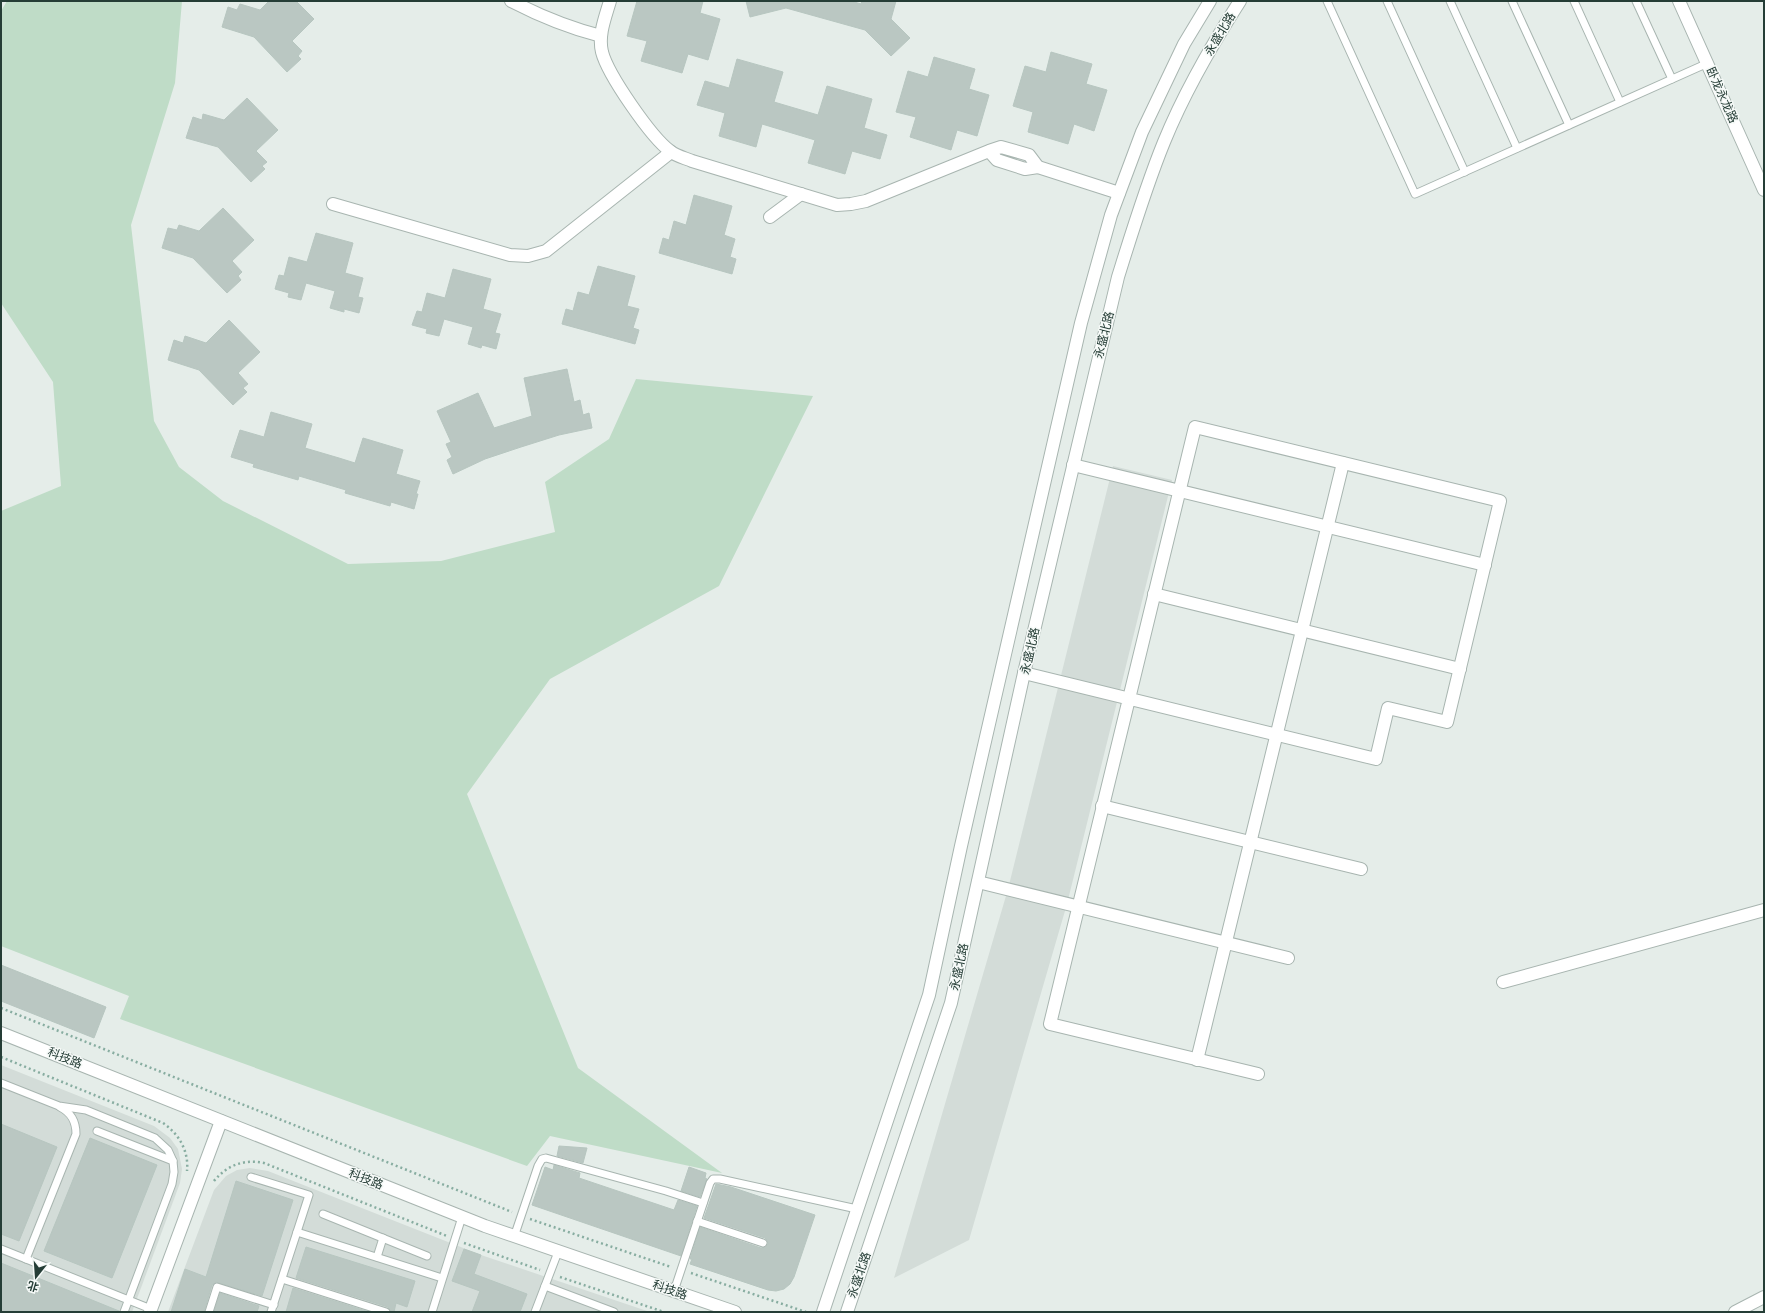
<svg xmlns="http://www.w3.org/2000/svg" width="1765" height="1313" font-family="Poppins,'Noto Sans SC',sans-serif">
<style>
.built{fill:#d3dcd8}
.green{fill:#bfdcc7}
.building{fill:#bac7c2;stroke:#b7c6c0}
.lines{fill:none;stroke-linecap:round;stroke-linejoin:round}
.service-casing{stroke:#a8b5b0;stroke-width:9}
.minor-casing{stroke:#a8b5b0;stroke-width:14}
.path{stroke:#88ada1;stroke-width:2.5;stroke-dasharray:2 3;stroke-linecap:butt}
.service{stroke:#fff;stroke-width:7}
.minor{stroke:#fff;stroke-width:12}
.labels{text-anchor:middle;stroke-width:3;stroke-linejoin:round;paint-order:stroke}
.street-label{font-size:12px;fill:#253d36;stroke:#f5f9f7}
</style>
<rect width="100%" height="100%" fill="#e5ede9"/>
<g class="built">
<path d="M 1113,466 L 1172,480 L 1067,904 L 969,1240 L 894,1278 L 1008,889 Z"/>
<path d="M 1,1065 L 154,1126 L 170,1138 L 178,1149 L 182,1169 L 180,1183 L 132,1312 L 1,1312 Z"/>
<path d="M 250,1168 L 268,1171 L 481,1255 L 650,1312 L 168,1312 L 214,1190 L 226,1176 L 237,1170 Z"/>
</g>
<path class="green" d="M 7,1 L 182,1 L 175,83 L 131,225 L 154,421 L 179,467 L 223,501 L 348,564 L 441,561 L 555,532 L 545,482 L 609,439 L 636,379 L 813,396 L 719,586 L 550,679 L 467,794 L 578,1068 L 722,1173 L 550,1136 L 527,1166 L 120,1019 L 129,996 L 1,946 L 1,511 L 61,486 L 53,382 L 1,303 L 1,11 Z"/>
<g class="building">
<path d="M 269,1 L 296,1 L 314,19 L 292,41 L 302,51 L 298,56 L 301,59 L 287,72 L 254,37 L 222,27 L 228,7 L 237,10 L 240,4 L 260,10 Z"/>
<path d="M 637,1 L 703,1 L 700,13 L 720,19 L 708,60 L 688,54 L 682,73 L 641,61 L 647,41 L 627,36 Z"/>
<path d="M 746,1 L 851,1 L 861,4 L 862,1 L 896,1 L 891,19 L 910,38 L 891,56 L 865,30 L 786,8 L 750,17 Z"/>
<path d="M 1051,52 L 1092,64 L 1086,84 L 1107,90 L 1094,131 L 1074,124 L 1068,144 L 1028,132 L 1033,112 L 1013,106 L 1025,66 L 1046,72 Z"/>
<path d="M 934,57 L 975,69 L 969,89 L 989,95 L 977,136 L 957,130 L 951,150 L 910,137 L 916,117 L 896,112 L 908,71 L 928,77 Z"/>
<path d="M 737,59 L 783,72 L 774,102 L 818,115 L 827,86 L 872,99 L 864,128 L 887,135 L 880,159 L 852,151 L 845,174 L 808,163 L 815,140 L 762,124 L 756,147 L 719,136 L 725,113 L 697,105 L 705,81 L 729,88 Z"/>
<path d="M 247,98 L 278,130 L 256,151 L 267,162 L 262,166 L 265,169 L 251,182 L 218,147 L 186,138 L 193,117 L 202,120 L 203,114 L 224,120 Z"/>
<path d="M 694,195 L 732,206 L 724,235 L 735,239 L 730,257 L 736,259 L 732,274 L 659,253 L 663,238 L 669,240 L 674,221 L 686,225 Z"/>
<path d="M 223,208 L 254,240 L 232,261 L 242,272 L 238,276 L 241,280 L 227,293 L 193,258 L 162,248 L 168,228 L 177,230 L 179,225 L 199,231 Z"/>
<path d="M 316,233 L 353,243 L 345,273 L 363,278 L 358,297 L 363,298 L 359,313 L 344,309 L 344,312 L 330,308 L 335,291 L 306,283 L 301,300 L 288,297 L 289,293 L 275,289 L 279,275 L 284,276 L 289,257 L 307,262 Z"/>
<path d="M 598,266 L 635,276 L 627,306 L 639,309 L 633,328 L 639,330 L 635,344 L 562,324 L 566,309 L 573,311 L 578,292 L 589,295 Z"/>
<path d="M 453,269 L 491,279 L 483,309 L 501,314 L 495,333 L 500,334 L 496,349 L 482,345 L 481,348 L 468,344 L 473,327 L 444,319 L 439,336 L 426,333 L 427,329 L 412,325 L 417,311 L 422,312 L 427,293 L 445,298 Z"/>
<path d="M 229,320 L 260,352 L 238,373 L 248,384 L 243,388 L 247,392 L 233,405 L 199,370 L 168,360 L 174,340 L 183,343 L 185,336 L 206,343 Z"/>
<path d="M 567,369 L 574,402 L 580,400 L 583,415 L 589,413 L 592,428 L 559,435 L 521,447 L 485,459 L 453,474 L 447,460 L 452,457 L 446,444 L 451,442 L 437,411 L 478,393 L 494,428 L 532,416 L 524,378 Z"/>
<path d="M 271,412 L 312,424 L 305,448 L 339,458 L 355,463 L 363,438 L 403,450 L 396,474 L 420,481 L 416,494 L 418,494 L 414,509 L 391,502 L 390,506 L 345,493 L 346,490 L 299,476 L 298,480 L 253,467 L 254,464 L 231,457 L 240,430 L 264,437 Z"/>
<path d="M 1,965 L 106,1007 L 94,1038 L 1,1001 Z"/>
<path d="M 1,1124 L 57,1147 L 19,1241 L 1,1234 Z"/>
<path d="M 90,1138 L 157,1165 L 112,1278 L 44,1251 Z"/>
<path d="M 559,1146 L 587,1148 L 583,1163 L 557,1156 Z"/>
<path d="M 554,1165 L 580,1173 L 579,1178 L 674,1210 L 678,1200 L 697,1206 L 681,1256 L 532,1205 L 545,1167 L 553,1170 Z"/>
<path d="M 689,1167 L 706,1173 L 705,1178 L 707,1179 L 700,1197 L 681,1191 Z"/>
<path d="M 236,1181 L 293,1200 L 262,1296 L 216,1282 L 212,1285 L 204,1312 L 171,1312 L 185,1269 L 206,1277 Z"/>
<path d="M 716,1184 L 731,1187 L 815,1215 L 794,1277 L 790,1284 L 784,1289 L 776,1291 L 768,1290 L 690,1264 L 692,1259 L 690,1259 L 700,1227 L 761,1248 L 766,1247 L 768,1244 L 767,1240 L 765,1238 L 704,1218 Z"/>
<path d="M 306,1247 L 415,1281 L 407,1307 L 396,1303 L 394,1312 L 391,1312 L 388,1307 L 296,1278 Z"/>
<path d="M 464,1249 L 481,1255 L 474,1274 L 527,1294 L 520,1312 L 472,1312 L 480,1291 L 452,1281 Z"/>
<path d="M 1,1263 L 119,1311 L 119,1312 L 1,1312 Z"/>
<path d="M 293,1288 L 369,1312 L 286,1312 Z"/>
<path d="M 220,1293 L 259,1306 L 257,1312 L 214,1312 Z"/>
</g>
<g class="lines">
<g class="service-casing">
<g id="service">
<path d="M 1327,1 L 1415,194 L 1708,63"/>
<path d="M 1387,1 L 1465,172"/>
<path d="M 1450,1 L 1517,148"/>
<path d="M 1512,1 L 1569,125"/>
<path d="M 1574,1 L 1620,102"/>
<path d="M 1636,1 L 1672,79"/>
<path d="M 1,1083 L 59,1106 L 86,1110 L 155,1138 L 168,1150 L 173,1161 L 174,1172 L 172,1184 L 124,1312"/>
<path d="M 97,1131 L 173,1161"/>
<path d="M 251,1177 L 309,1195 L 271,1312"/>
<path d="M 323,1214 L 427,1256"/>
<path d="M 697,1221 L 763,1243"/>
<path d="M 297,1232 L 442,1278"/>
<path d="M 514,1237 L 538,1166 L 542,1159 L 546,1158 L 666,1191 L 703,1203"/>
<path d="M 1,1249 L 151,1309"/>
<path d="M 377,1257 L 383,1238"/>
<path d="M 26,1259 L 76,1134 C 76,1122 72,1113 60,1107"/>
<path d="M 282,1279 L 386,1312"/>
<path d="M 545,1286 L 614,1312"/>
<path d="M 674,1291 L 710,1183 L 713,1179 L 720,1179 L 857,1209"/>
<path d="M 209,1312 L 217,1287 L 274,1305"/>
<path d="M 432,1312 L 462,1217"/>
<path d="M 535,1312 L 558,1252"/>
</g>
</g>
<g class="minor-casing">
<g id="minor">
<path d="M 511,1 C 540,16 569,28 601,36"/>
<path d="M 610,1 C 605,18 598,35 602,52 C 608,75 651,137 670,151 C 676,156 685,158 692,161 L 837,205 L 851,204 L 866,201 L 989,151 L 1001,147 L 1029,155 L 1038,167 L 1025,169 L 997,160 L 989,151"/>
<path d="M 1679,1 L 1764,190"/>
<path d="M 1038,167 L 1119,193"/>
<path d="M 333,204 L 510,255 L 528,256 L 546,251 L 671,152"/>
<path d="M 770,217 L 801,194"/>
<path d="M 1073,465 L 1485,565"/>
<path d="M 1154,594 L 1460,669"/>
<path d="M 1024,673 C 1141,702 1258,731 1376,759 L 1388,708 L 1447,722 L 1500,501 L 1195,427 C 1147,626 1098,825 1050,1024 L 1258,1074"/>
<path d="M 1102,806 L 1361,869"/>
<path d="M 978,882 L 1288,958"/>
<path d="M 1503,982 L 1764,910"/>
<path d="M 1,1033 L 485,1226 L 735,1312"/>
<path d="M 1197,1060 L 1343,463"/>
<path d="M 150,1312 L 221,1121"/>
<path d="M 823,1312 L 929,995 L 961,846 L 1081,323 L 1111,215 L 1142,132 L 1184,44 L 1210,1"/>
<path d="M 847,1312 L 951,1003 L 1024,673 L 1118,277 C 1132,232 1146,186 1164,142 C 1184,93 1211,46 1240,1"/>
<path d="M 1735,1312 L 1764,1297"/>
</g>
</g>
<g class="path">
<path d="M 1,1008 L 512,1212"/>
<path d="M 1,1057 L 163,1123 C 179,1134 189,1151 187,1171"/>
<path d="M 214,1181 C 227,1165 244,1159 264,1163 L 447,1236"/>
<path d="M 530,1219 L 671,1267"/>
<path d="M 464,1243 L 540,1270"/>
<path d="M 691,1273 L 806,1312"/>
<path d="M 560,1277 L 664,1312"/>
</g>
<use href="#service" class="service"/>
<use href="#minor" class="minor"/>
</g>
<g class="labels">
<g class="street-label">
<text transform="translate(1220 34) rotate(-59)" y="4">永盛北路</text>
<text transform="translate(1722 95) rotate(66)" y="4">卧龙永龙路</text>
<text transform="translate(1104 335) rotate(-76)" y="4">永盛北路</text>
<text transform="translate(1030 651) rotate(-77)" y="4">永盛北路</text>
<text transform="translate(959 967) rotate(-78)" y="4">永盛北路</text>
<text transform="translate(65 1058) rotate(22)" y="4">科技路</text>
<text transform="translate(366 1179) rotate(22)" y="4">科技路</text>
<text transform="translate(859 1275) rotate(-71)" y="4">永盛北路</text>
<text transform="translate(670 1290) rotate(19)" y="4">科技路</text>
</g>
</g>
<rect width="1765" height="1313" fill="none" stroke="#253d36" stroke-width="4"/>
<g transform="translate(36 1277) rotate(197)" stroke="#f5f9f7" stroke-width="3" paint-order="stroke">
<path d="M0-3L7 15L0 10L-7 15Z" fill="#253d36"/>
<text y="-6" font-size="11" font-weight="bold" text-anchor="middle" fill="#253d36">北</text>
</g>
</svg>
